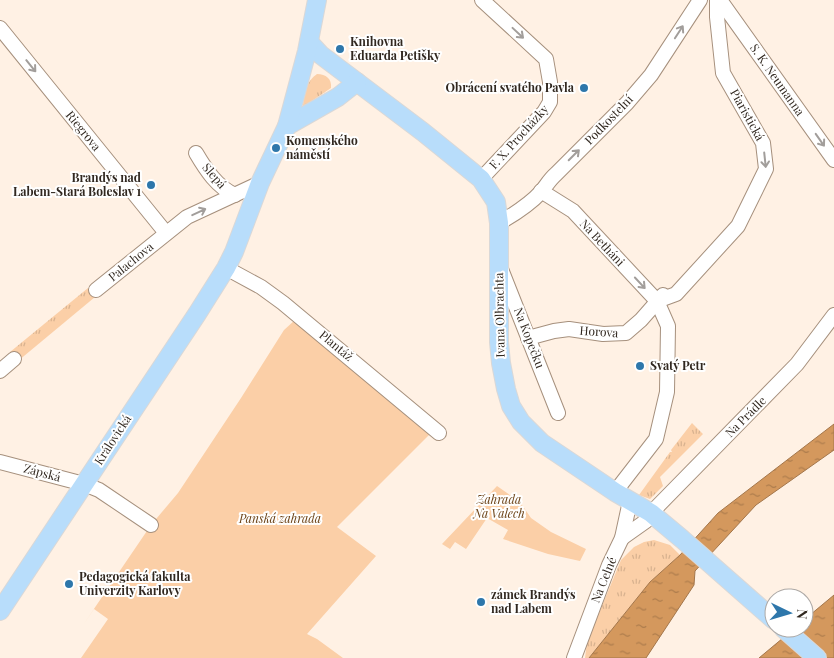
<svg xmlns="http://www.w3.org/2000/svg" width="834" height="658" font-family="'Playfair Display',serif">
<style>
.grass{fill:url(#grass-tufts)}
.park{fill:#fbcfa7}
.water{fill:url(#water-ripples);stroke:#a3764b}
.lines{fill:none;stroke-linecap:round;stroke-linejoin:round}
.minor-casing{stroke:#a6907d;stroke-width:16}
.major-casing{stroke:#dad8d7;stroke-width:20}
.minor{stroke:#fff;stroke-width:14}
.major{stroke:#b8ddfb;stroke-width:18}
.oneway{stroke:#a29e9b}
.poi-dot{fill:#2e77ab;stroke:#fff;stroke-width:2}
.labels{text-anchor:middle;stroke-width:4;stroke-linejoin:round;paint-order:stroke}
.poi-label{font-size:12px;font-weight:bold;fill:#312820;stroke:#fff;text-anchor:start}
.street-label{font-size:12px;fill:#312820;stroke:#fff}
.park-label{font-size:12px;font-style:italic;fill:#6c4317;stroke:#fff}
</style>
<defs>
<pattern id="grass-tufts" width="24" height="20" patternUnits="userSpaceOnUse" patternTransform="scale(1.25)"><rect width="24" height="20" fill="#fbcfa7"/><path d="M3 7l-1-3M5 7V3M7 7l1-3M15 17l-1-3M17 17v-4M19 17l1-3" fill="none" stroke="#d8b28f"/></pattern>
<pattern id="water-ripples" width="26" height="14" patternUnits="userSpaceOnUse" patternTransform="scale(1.25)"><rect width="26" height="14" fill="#d4985d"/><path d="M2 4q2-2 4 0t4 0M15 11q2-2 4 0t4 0" fill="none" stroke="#ad7c4c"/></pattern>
</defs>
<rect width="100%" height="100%" fill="#fff1e4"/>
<g class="grass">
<path d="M 317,74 C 326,74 332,79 331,88 L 303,107 C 303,95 307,80 317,74 Z"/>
<path d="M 88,288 L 95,297 L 18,361 L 10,352 Z"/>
<path d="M 692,423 L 703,434 L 660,477 L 663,486 L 650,499 L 639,495 L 670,452 L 672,452 L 671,450 Z"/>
<path d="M 654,540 L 670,545 L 680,555 L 650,582 L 589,658 L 585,658 L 587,642 L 621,560 L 634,547 L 644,542 Z"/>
</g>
<g class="park">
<path d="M 295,320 L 431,433 L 337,527 L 376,556 L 307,634 L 317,639 L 343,658 L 81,658 L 108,619 L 94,609 L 83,625 L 151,525 L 178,493 L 241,398 L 284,330 Z"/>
<path d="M 497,486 L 520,502 L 531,518 L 551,532 L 586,549 L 580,561 L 548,554 L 503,539 L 508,530 L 487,518 L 466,549 L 455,542 L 450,549 L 442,544 Z"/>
</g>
<g class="water">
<path d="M 834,424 L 834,450 L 756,505 L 695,571 L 694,585 L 646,658 L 589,658 L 650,582 L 680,555 L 718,513 Z"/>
<path d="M 834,595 L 834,658 L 759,658 L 795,628 L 804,628 L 804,620 Z"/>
</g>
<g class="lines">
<g class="minor-casing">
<g id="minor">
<path d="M 720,0 L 834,160"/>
<path d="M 0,28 L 166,233"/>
<path d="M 196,153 C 206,170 217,187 235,195"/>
<path d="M 481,179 L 544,112 L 550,102 L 550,82 L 546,59 L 482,0"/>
<path d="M 541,191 L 573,211 L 657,301 L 668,326 L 667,392 L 656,439 L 615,492"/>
<path d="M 499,223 C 513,215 530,204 541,192 C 546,186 550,179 556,174 L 627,103 L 651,75 L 700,0"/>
<path d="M 226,268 L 261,287 L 283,303 L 439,433"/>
<path d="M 501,269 L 558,413"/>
<path d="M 96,290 L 187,217 L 260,183"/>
<path d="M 657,301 L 676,294 L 738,226 L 766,169 L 763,143 L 723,73 L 717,17 L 717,0"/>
<path d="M 528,338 L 554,331 L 569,329 L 603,334 L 626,333 L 641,320 L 663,295"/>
<path d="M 0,371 L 14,359"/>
<path d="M 0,462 L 84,484 L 99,490 L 151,525"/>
<path d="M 622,538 L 646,521 L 651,513 L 797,364 L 834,315"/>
<path d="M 574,658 L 609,565 L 622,538 L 630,501"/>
</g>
</g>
<g class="major-casing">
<g id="major">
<path d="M 309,42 L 321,55 L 423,132 L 481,179 L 496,202 L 499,223 L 499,342 L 501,363 L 506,389 L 511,406 L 521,422 L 542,443 L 615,492 L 651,513 L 682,539 L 774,620"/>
<path d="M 287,126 L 338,97 L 357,82"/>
<path d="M 0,611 L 197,314 L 226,268 L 234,252 L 260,183 L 287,126 L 307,51 L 317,0"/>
<path d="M 783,628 L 817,658"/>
</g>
</g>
<use href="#minor" class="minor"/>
<use href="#major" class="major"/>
</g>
<defs><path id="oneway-shaft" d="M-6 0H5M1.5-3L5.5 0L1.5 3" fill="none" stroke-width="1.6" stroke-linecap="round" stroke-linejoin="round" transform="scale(1.25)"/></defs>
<g class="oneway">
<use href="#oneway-shaft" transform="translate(679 32) rotate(-57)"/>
<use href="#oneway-shaft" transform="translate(518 33) rotate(43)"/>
<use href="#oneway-shaft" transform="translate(31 66) rotate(51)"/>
<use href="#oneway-shaft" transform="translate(820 140) rotate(55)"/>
<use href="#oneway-shaft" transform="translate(574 155) rotate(-45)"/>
<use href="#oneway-shaft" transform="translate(765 160) rotate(84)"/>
<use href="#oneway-shaft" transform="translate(199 212) rotate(-25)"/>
<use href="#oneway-shaft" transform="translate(640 283) rotate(47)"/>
</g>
<g class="poi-dot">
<circle cx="340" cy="49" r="5"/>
<circle cx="584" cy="88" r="5"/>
<circle cx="276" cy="148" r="5"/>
<circle cx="151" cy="185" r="5"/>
<circle cx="640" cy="366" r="5"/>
<circle cx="69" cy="584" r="5"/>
<circle cx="481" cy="602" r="5"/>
</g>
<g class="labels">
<g class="poi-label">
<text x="350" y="46">Knihovna<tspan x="350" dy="14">Eduarda Petišky</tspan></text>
<text x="574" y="92" text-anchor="end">Obrácení svatého Pavla</text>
<text x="286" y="145">Komenského<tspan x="286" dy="14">náměstí</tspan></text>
<text x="141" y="182" text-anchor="end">Brandýs nad<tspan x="141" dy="14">Labem-Stará Boleslav 1</tspan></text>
<text x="650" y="370">Svatý Petr</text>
<text x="79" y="581">Pedagogická fakulta<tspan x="79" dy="14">Univerzity Karlovy</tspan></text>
<text x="491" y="599">zámek Brandýs<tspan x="491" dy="14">nad Labem</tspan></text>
</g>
<g class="street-label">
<text transform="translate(777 80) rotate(55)" y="4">S. K. Neumanna</text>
<text transform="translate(747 115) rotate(61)" y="4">Piaristická</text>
<text transform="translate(609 120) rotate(-46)" y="4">Podkostelní</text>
<text transform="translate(83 131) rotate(51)" y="4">Riegrova</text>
<text transform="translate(519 137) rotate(-48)" y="4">F. X. Procházky</text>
<text transform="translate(214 176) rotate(49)" y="4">Slepá</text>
<text transform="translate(602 243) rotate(47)" y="4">Na Betháni</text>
<text transform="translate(131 262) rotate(-39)" y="4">Palachova</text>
<text transform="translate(500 315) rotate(-91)" y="4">Ivana Olbrachta</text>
<text transform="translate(599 332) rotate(4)" y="4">Horova</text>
<text transform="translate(529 338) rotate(69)" y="4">Na Kopečku</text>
<text transform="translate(336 346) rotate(40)" y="4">Plantáž</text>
<text transform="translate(746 417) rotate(-45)" y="4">Na Prádle</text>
<text transform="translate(113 440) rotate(-57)" y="4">Královická</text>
<text transform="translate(42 473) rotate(15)" y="4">Zápská</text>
<text transform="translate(604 580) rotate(-68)" y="4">Na Celné</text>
</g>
<g class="park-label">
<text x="499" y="504">Zahrada<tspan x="499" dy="14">Na Valech</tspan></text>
<text x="280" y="523">Panská zahrada</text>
</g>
</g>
<g transform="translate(789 613) rotate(95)"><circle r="24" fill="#ffffff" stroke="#ada9a6"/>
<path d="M0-4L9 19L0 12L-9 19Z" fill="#2e77ab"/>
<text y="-8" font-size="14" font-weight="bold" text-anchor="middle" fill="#312820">N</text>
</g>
</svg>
